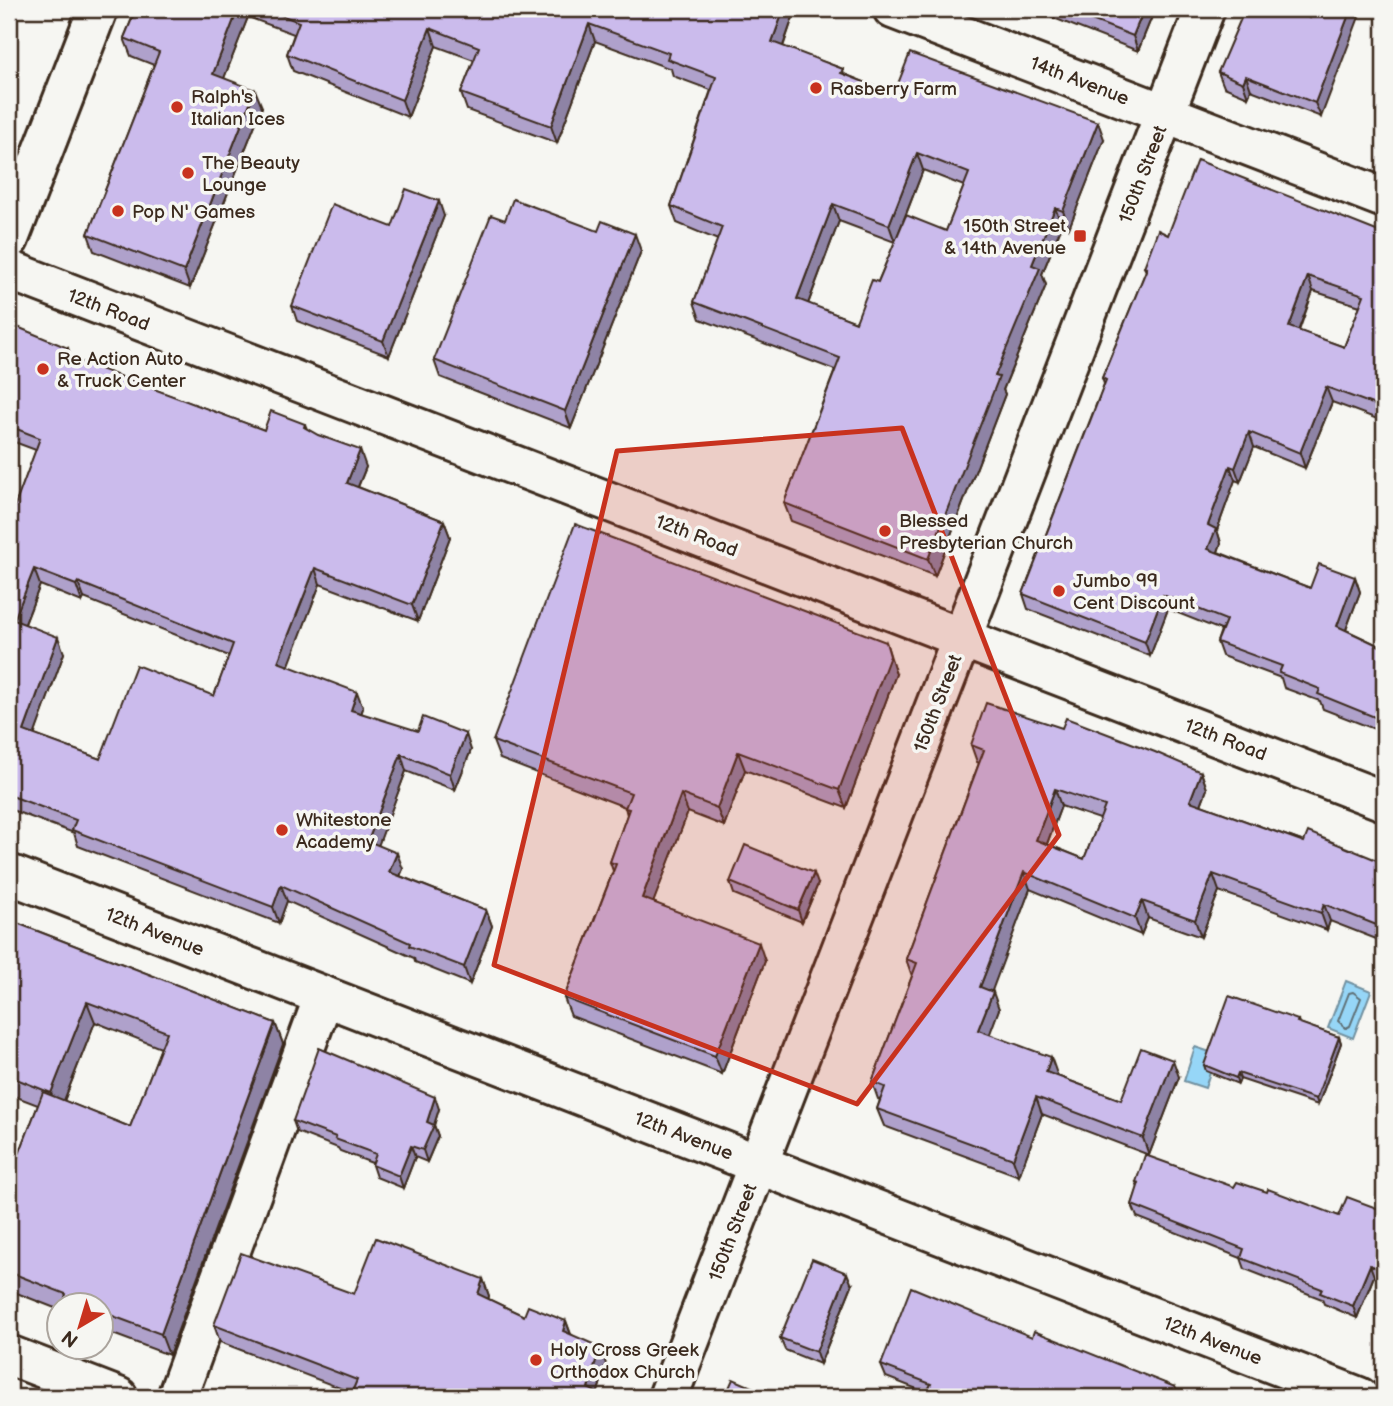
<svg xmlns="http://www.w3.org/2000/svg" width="1393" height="1406" font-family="'Balsamiq Sans',sans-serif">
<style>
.water{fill:#96d6f7;stroke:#7291a0;stroke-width:2}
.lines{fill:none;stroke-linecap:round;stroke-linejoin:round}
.shore{stroke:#5f6f75;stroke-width:2}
.minor-casing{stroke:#3b2a1e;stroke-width:44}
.minor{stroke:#f6f6f2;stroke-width:38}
.wall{fill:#afa1cb;stroke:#3b2a1e;stroke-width:2;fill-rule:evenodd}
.shaded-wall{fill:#8e83a5;stroke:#3b2a1e;stroke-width:2}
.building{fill:#cbbbec;stroke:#3b2a1e;stroke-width:2;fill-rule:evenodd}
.marked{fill:#c8321e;fill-opacity:0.2;stroke:#c8321e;stroke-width:5;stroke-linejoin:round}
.poi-dot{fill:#c8321e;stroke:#f6f6f2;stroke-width:2.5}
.labels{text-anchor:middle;stroke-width:7;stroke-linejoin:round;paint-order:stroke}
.street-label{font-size:19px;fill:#3b2a1e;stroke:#f6f6f2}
.poi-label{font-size:19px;fill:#3b2a1e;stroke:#f6f6f2;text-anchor:start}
</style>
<rect width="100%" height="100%" fill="#f6f6f2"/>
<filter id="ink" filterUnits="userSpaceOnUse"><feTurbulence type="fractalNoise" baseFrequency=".0143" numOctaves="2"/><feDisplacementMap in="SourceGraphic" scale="14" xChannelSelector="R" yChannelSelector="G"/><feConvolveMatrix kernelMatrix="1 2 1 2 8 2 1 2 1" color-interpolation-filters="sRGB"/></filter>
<g filter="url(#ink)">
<g class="water">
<path d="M 1346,981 L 1371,991 L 1353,1038 L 1328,1028 Z"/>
<path d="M 1195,1047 L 1216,1054 L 1205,1088 L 1184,1081 Z"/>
</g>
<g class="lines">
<path class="shore" d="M 1353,992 L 1361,998 L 1350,1026 L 1346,1028 L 1338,1021 L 1349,993 Z"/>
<g class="minor-casing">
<g id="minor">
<path d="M 893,9 L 1384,198"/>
<path d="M 9,239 L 98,9"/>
<path d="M 9,270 L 1384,801"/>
<path d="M 9,874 L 1359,1397"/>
<path d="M 9,1355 L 118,1397"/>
<path d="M 177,1397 L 324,996"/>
<path d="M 668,1397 L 1205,9"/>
</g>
</g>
<use href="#minor" class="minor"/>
</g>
<g class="wall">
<path d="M 136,9 L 529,9 L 553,18 L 640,11 L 793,17 L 783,47 L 843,69 L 844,74 L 894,94 L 1104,139 L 1069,228 L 1062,225 L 1042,274 L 1046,285 L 1003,390 L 1005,394 L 935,576 L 791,521 L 784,503 L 835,370 L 700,319 L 694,302 L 718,240 L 677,223 L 671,206 L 711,90 L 673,76 L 671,69 L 595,41 L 557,143 L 467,110 L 461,93 L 474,60 L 436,46 L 408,117 L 293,71 L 287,54 L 294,34 L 248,17 L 224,78 L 262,107 L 190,288 L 94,251 L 88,234 L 154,65 L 131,56 L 124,38 ZM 923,170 L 964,186 L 946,231 L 900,230 ZM 839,221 L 895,242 L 878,282 L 856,322 L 808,304 Z"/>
<path d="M 1048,9 L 1155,9 L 1138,51 L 1051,17 Z"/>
<path d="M 1367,9 L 1384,9 L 1384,15 Z"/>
<path d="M 1310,18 L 1321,117 L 1251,90 L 1248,97 L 1224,87 L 1218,72 Z"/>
<path d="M 444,216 L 389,356 L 297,321 L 292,306 L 392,227 Z"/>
<path d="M 505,220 L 641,251 L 571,428 L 440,377 L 434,360 Z"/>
<path d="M 1384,234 L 1384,409 L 1380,420 L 1332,402 L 1305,468 L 1254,447 L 1240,482 L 1235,480 L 1217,530 L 1221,543 L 1218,552 L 1310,588 L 1355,577 L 1360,592 L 1346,630 L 1384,648 L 1384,727 L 1382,732 L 1323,709 L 1320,701 L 1284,688 L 1281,678 L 1222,656 L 1217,642 L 1221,630 L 1168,609 L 1150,656 L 1028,609 L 1023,594 L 1104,384 L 1102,378 L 1146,271 L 1144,267 L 1168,235 ZM 1313,291 L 1360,306 L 1344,347 L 1299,331 Z"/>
<path d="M 9,342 L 72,359 L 264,430 L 305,424 L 307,429 L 366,467 L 358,487 L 444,521 L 450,537 L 418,621 L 320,584 L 288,666 L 363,708 L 361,714 L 471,750 L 455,790 L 406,771 L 378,845 L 403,869 L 400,876 L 486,910 L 492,926 L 470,984 L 415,962 L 414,958 L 287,901 L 279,923 L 78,846 L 74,833 L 9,809 L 9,518 L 10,519 L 36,450 L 9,440 ZM 40,585 L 82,602 L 84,598 L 229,656 L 214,696 L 100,759 L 34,735 L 64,653 L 25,624 Z"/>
<path d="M 896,674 L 846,808 L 745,770 L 724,826 L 688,812 L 653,902 L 765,961 L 722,1074 L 571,1016 L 564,998 L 613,871 L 610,862 L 627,815 L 625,807 L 500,759 L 493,741 Z"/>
<path d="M 1062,728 L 1201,772 L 1207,789 L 1201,805 L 1304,842 L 1384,863 L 1384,942 L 1330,921 L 1327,930 L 1219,891 L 1201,937 L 1148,918 L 1141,935 L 1030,889 L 991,991 L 999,1009 L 989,1034 L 1057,1074 L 1057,1076 L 1121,1100 L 1179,1077 L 1149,1155 L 1042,1114 L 1019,1176 L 884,1126 L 877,1109 L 880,1100 L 878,1099 L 872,1082 L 912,976 L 906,959 L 979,763 L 977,762 L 971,745 ZM 1061,806 L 1100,819 L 1084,859 L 1047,844 Z"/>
<path d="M 730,882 L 818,884 L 802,922 L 734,894 Z"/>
<path d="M 9,920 L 275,1023 L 283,1044 L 169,1355 L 102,1330 L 102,1305 L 60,1305 L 60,1310 L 9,1290 L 9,1177 L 10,1178 L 38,1105 L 9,1094 ZM 95,1022 L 161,1048 L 130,1127 L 64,1101 Z"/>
<path d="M 1298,1020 L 1299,1023 L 1339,1037 L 1341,1043 L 1318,1105 L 1240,1079 L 1238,1084 L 1206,1071 L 1204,1065 Z"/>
<path d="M 439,1109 L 434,1125 L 438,1136 L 427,1162 L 415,1157 L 403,1188 L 376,1177 L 372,1165 L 372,1163 L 340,1151 L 338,1148 L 297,1132 L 293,1121 Z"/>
<path d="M 1136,1182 L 1234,1187 L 1339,1216 L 1379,1209 L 1384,1194 L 1384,1281 L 1374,1276 L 1357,1318 L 1324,1304 L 1322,1299 L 1245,1269 L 1241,1258 L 1137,1217 L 1132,1205 L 1138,1188 Z"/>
<path d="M 483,1279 L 489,1296 L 488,1299 L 524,1316 L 566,1321 L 571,1334 L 606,1364 L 597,1395 L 598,1397 L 354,1397 L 353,1393 L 220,1342 L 214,1325 L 354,1294 Z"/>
<path d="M 852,1285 L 820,1364 L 785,1350 L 780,1338 Z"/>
<path d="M 1032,1337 L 1175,1387 L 1179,1397 L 931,1397 L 930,1394 L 886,1377 L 881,1365 Z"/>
</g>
<g class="shaded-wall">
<path d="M 238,9 L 245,9 L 248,17 L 219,91 L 213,74 Z"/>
<path d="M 784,9 L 790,9 L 793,17 L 778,60 L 772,42 Z"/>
<path d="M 1144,9 L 1155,9 L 1138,51 L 1133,36 Z"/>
<path d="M 1351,9 L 1362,9 L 1321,117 L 1315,103 Z"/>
<path d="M 589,24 L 595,41 L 557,143 L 551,126 Z"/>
<path d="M 430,28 L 436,46 L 408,117 L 402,100 Z"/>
<path d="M 1246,76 L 1251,90 L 1248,97 L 1243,83 Z"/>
<path d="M 255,90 L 262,107 L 190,288 L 184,271 Z"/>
<path d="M 1098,122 L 1104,139 L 1069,228 L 1063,211 Z"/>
<path d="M 917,153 L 923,170 L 895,242 L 889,225 Z"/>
<path d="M 439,201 L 444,216 L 389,356 L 383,341 Z"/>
<path d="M 833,204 L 839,221 L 803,317 L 797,299 Z"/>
<path d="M 1055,208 L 1062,225 L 1042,274 L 1046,285 L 1003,390 L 1005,394 L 935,576 L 928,559 L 995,376 L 1032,265 Z"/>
<path d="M 635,234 L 641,251 L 571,428 L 565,411 Z"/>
<path d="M 1308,276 L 1313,291 L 1294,342 L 1289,327 Z"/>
<path d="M 68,348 L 74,364 L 65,356 Z"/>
<path d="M 1326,387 L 1332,402 L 1305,468 L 1300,453 Z"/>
<path d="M 1380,391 L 1384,402 L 1384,409 L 1380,420 L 1375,405 Z"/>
<path d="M 1249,432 L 1254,447 L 1240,482 L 1235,468 Z"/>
<path d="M 360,450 L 366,467 L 353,499 L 347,483 Z"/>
<path d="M 1230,466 L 1235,480 L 1217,530 L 1221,543 L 1214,563 L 1208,549 L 1208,525 Z"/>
<path d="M 444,521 L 450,537 L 418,621 L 412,605 Z"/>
<path d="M 315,568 L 320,584 L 284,678 L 278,662 Z"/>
<path d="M 34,569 L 40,585 L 20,636 L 14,620 Z"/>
<path d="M 1355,577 L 1360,592 L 1342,640 L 1337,626 Z"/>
<path d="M 78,582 L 84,598 L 82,602 L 76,585 Z"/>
<path d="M 1163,595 L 1168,609 L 1150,656 L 1145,642 Z"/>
<path d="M 58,637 L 64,653 L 30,747 L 24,731 Z"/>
<path d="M 886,642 L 896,674 L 846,808 L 839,790 Z"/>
<path d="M 357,692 L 363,708 L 357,726 L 351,710 Z"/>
<path d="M 1382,706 L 1384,712 L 1384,727 L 1382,732 L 1377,718 Z"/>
<path d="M 466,734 L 471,750 L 455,790 L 450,774 Z"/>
<path d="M 738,752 L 745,770 L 724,826 L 717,808 Z"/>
<path d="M 401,754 L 406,771 L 374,857 L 368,841 Z"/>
<path d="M 1201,772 L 1207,789 L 1196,818 L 1190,801 Z"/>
<path d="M 1055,789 L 1061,806 L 1042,857 L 1036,840 Z"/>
<path d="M 681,794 L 688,812 L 648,916 L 642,898 Z"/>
<path d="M 397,853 L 403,869 L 395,888 L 389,872 Z"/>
<path d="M 1024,872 L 1030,889 L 987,1004 L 980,987 Z"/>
<path d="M 814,873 L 818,884 L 802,922 L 798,910 Z"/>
<path d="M 1213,874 L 1219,891 L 1201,937 L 1195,920 Z"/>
<path d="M 281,885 L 287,901 L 279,923 L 273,907 Z"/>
<path d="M 1142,901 L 1148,918 L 1141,935 L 1135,918 Z"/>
<path d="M 1324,904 L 1330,921 L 1327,930 L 1321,913 Z"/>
<path d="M 486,910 L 492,926 L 470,984 L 464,967 Z"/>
<path d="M 759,943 L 765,961 L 722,1074 L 715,1056 Z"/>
<path d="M 993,992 L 999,1009 L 985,1047 L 978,1030 Z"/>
<path d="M 87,1002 L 95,1022 L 59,1113 L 51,1093 Z"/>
<path d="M 275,1023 L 283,1044 L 169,1355 L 161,1334 Z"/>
<path d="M 1339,1037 L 1341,1043 L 1318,1105 L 1316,1099 Z"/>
<path d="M 1051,1057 L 1057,1074 L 1052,1089 L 1046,1072 Z"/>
<path d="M 1173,1060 L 1179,1077 L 1149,1155 L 1143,1138 Z"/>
<path d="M 1238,1073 L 1240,1079 L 1238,1084 L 1236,1078 Z"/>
<path d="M 435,1097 L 439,1109 L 434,1125 L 438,1136 L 427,1162 L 423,1150 L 427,1122 Z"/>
<path d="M 1036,1097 L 1042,1114 L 1019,1176 L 1013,1159 Z"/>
<path d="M 411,1146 L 415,1157 L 403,1188 L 399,1176 Z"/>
<path d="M 1370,1265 L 1374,1276 L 1357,1318 L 1353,1306 Z"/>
<path d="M 847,1273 L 852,1285 L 820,1364 L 816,1352 Z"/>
<path d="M 483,1279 L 489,1296 L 484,1311 L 478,1294 Z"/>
<path d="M 566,1321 L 572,1338 L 563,1331 Z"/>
<path d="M 600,1347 L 606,1364 L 597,1395 L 598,1397 L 591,1397 L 588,1388 Z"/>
<path d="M 1175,1387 L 1179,1397 L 1171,1397 Z"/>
</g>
<g class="building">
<path d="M 136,9 L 238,9 L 213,74 L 255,90 L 184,271 L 88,234 L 159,52 L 124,38 Z"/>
<path d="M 266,9 L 529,9 L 553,18 L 557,9 L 635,9 L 640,11 L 640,9 L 784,9 L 772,42 L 843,69 L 841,73 L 894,94 L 910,53 L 1098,122 L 1063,211 L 1055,208 L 1032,265 L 1040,268 L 995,376 L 999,377 L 928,559 L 784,503 L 840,358 L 694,302 L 722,227 L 671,206 L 716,77 L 667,59 L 669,53 L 589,24 L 551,126 L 461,93 L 479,47 L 430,28 L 402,100 L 287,54 L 299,22 ZM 917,153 L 969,173 L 946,231 L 906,215 L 878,282 L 872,280 L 856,322 L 797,299 L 833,204 L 889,225 Z"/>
<path d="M 1063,9 L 1144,9 L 1133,36 Z"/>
<path d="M 1245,9 L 1287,9 L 1310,18 L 1314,9 L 1351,9 L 1315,103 L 1246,76 L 1243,83 L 1218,72 Z"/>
<path d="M 1197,160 L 1384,234 L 1384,393 L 1380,391 L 1375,405 L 1326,387 L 1300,453 L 1249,432 L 1235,468 L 1230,466 L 1208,525 L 1216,529 L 1208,549 L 1310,588 L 1319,564 L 1355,577 L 1337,626 L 1384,648 L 1384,706 L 1382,706 L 1377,718 L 1318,694 L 1320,689 L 1279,673 L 1282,666 L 1217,642 L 1226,620 L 1163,595 L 1145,642 L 1023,594 L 1106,380 L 1102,378 L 1147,268 L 1144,267 L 1158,230 L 1168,235 ZM 1308,276 L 1364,295 L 1344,347 L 1289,327 Z"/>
<path d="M 406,189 L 439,201 L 383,341 L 292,306 L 332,204 L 392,227 Z"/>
<path d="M 513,199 L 598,231 L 602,221 L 635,234 L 565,411 L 434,360 L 491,215 L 505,220 Z"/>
<path d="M 15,326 L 68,348 L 65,356 L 264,430 L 271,411 L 305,424 L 304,427 L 318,435 L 360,450 L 347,483 L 444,521 L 412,605 L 315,568 L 278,662 L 357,692 L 351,710 L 418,731 L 423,717 L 466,734 L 450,774 L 401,754 L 368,841 L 397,853 L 389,872 L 486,910 L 464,967 L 409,946 L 410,943 L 281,885 L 273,907 L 72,830 L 76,820 L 9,795 L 9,518 L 10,519 L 40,438 L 9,426 L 9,342 ZM 34,569 L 76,585 L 78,582 L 233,644 L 214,696 L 136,665 L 100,759 L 24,731 L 58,637 L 14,620 Z"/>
<path d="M 575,524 L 886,642 L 890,656 L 839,790 L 738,752 L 717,808 L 681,794 L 642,898 L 759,943 L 715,1056 L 564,998 L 616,864 L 610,862 L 629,809 L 625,808 L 631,793 L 493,741 Z"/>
<path d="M 986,703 L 1062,728 L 1066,718 L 1155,752 L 1201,772 L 1190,801 L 1304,842 L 1308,832 L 1384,863 L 1384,928 L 1324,904 L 1321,913 L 1213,874 L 1195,920 L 1142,901 L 1135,918 L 1024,872 L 980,987 L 993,992 L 978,1030 L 1051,1057 L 1046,1072 L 1121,1100 L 1141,1048 L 1173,1060 L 1143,1138 L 1036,1097 L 1013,1159 L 877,1109 L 885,1087 L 872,1082 L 917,963 L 906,959 L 984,750 L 971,745 ZM 1055,789 L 1105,806 L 1084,859 L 1036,840 Z"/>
<path d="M 745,845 L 814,873 L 798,910 L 730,882 Z"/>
<path d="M 9,920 L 275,1023 L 161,1334 L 102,1312 L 102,1305 L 82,1305 L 65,1298 L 66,1294 L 9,1272 L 9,1177 L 10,1178 L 43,1092 L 130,1127 L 167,1032 L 87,1002 L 51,1093 L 9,1076 Z"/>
<path d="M 1229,996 L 1298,1020 L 1297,1022 L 1339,1037 L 1316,1099 L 1238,1073 L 1236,1078 L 1204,1065 Z"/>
<path d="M 319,1048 L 435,1097 L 427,1122 L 434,1125 L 423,1150 L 411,1146 L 399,1176 L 372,1165 L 376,1154 L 335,1139 L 336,1137 L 293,1121 Z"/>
<path d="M 1145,1155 L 1234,1187 L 1237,1182 L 1267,1192 L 1268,1189 L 1339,1216 L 1347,1197 L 1379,1209 L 1384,1194 L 1384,1271 L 1370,1265 L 1353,1306 L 1320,1293 L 1322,1289 L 1241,1258 L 1244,1249 L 1132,1205 L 1139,1183 L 1136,1182 Z"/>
<path d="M 376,1238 L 483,1279 L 478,1294 L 524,1316 L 528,1306 L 566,1321 L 563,1331 L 600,1347 L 588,1388 L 596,1392 L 594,1397 L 365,1397 L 352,1392 L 357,1380 L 214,1325 L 241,1253 L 354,1294 Z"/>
<path d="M 812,1259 L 847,1273 L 816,1352 L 780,1338 Z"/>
<path d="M 911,1287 L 1032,1337 L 1034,1331 L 1175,1387 L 1171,1397 L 946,1397 L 928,1390 L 931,1384 L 881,1365 Z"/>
<path d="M 733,1379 L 775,1397 L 725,1397 Z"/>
</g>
</g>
<path class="marked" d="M 902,428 L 1059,835 L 857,1104 L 494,965 L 617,451 Z"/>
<g class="poi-dot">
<circle cx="816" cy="88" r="7"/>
<circle cx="177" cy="107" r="7"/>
<circle cx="188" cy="173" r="7"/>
<circle cx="118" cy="211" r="7"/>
<rect x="1073" y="229" width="14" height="14" rx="3.5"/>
<circle cx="43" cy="369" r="7"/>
<circle cx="885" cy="531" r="7"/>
<circle cx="1059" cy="591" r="7"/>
<circle cx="282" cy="830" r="7"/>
<circle cx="536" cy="1360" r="7"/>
</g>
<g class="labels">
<g class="street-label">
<text transform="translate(1080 80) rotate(21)" y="7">14th Avenue</text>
<text transform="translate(1142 174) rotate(-69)" y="7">150th Street</text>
<text transform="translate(109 309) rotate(21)" y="7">12th Road</text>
<text transform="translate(697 535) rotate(21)" y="7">12th Road</text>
<text transform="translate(937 703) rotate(-69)" y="7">150th Street</text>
<text transform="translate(1226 739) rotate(21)" y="7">12th Road</text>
<text transform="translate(155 931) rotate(21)" y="7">12th Avenue</text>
<text transform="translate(684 1135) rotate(21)" y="7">12th Avenue</text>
<text transform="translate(732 1232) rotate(-69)" y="7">150th Street</text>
<text transform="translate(1213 1340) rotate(21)" y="7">12th Avenue</text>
</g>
<g class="poi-label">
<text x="830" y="95">Rasberry Farm</text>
<text x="191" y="103">Ralph's<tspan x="191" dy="22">Italian Ices</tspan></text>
<text x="202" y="169">The Beauty<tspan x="202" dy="22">Lounge</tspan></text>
<text x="132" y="218">Pop N' Games</text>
<text x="1066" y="232" text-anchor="end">150th Street<tspan x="1066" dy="22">&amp; 14th Avenue</tspan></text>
<text x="57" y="365">Re Action Auto<tspan x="57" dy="22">&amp; Truck Center</tspan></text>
<text x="899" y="527">Blessed<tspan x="899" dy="22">Presbyterian Church</tspan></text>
<text x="1073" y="587">Jumbo 99<tspan x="1073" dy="22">Cent Discount</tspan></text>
<text x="296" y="826">Whitestone<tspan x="296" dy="22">Academy</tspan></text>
<text x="550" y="1356">Holy Cross Greek<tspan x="550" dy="22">Orthodox Church</tspan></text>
</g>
</g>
<rect width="1393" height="1406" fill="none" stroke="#f6f6f2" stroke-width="35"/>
<rect x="18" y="18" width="1358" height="1371" fill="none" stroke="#3b2a1e" stroke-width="2.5" filter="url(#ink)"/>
<g transform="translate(80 1326) rotate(218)"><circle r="33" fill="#f6f6f2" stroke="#aba49d" stroke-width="2"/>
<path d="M0-5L12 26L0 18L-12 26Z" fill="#c8321e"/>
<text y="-10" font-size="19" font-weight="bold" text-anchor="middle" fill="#3b2a1e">N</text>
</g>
</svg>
